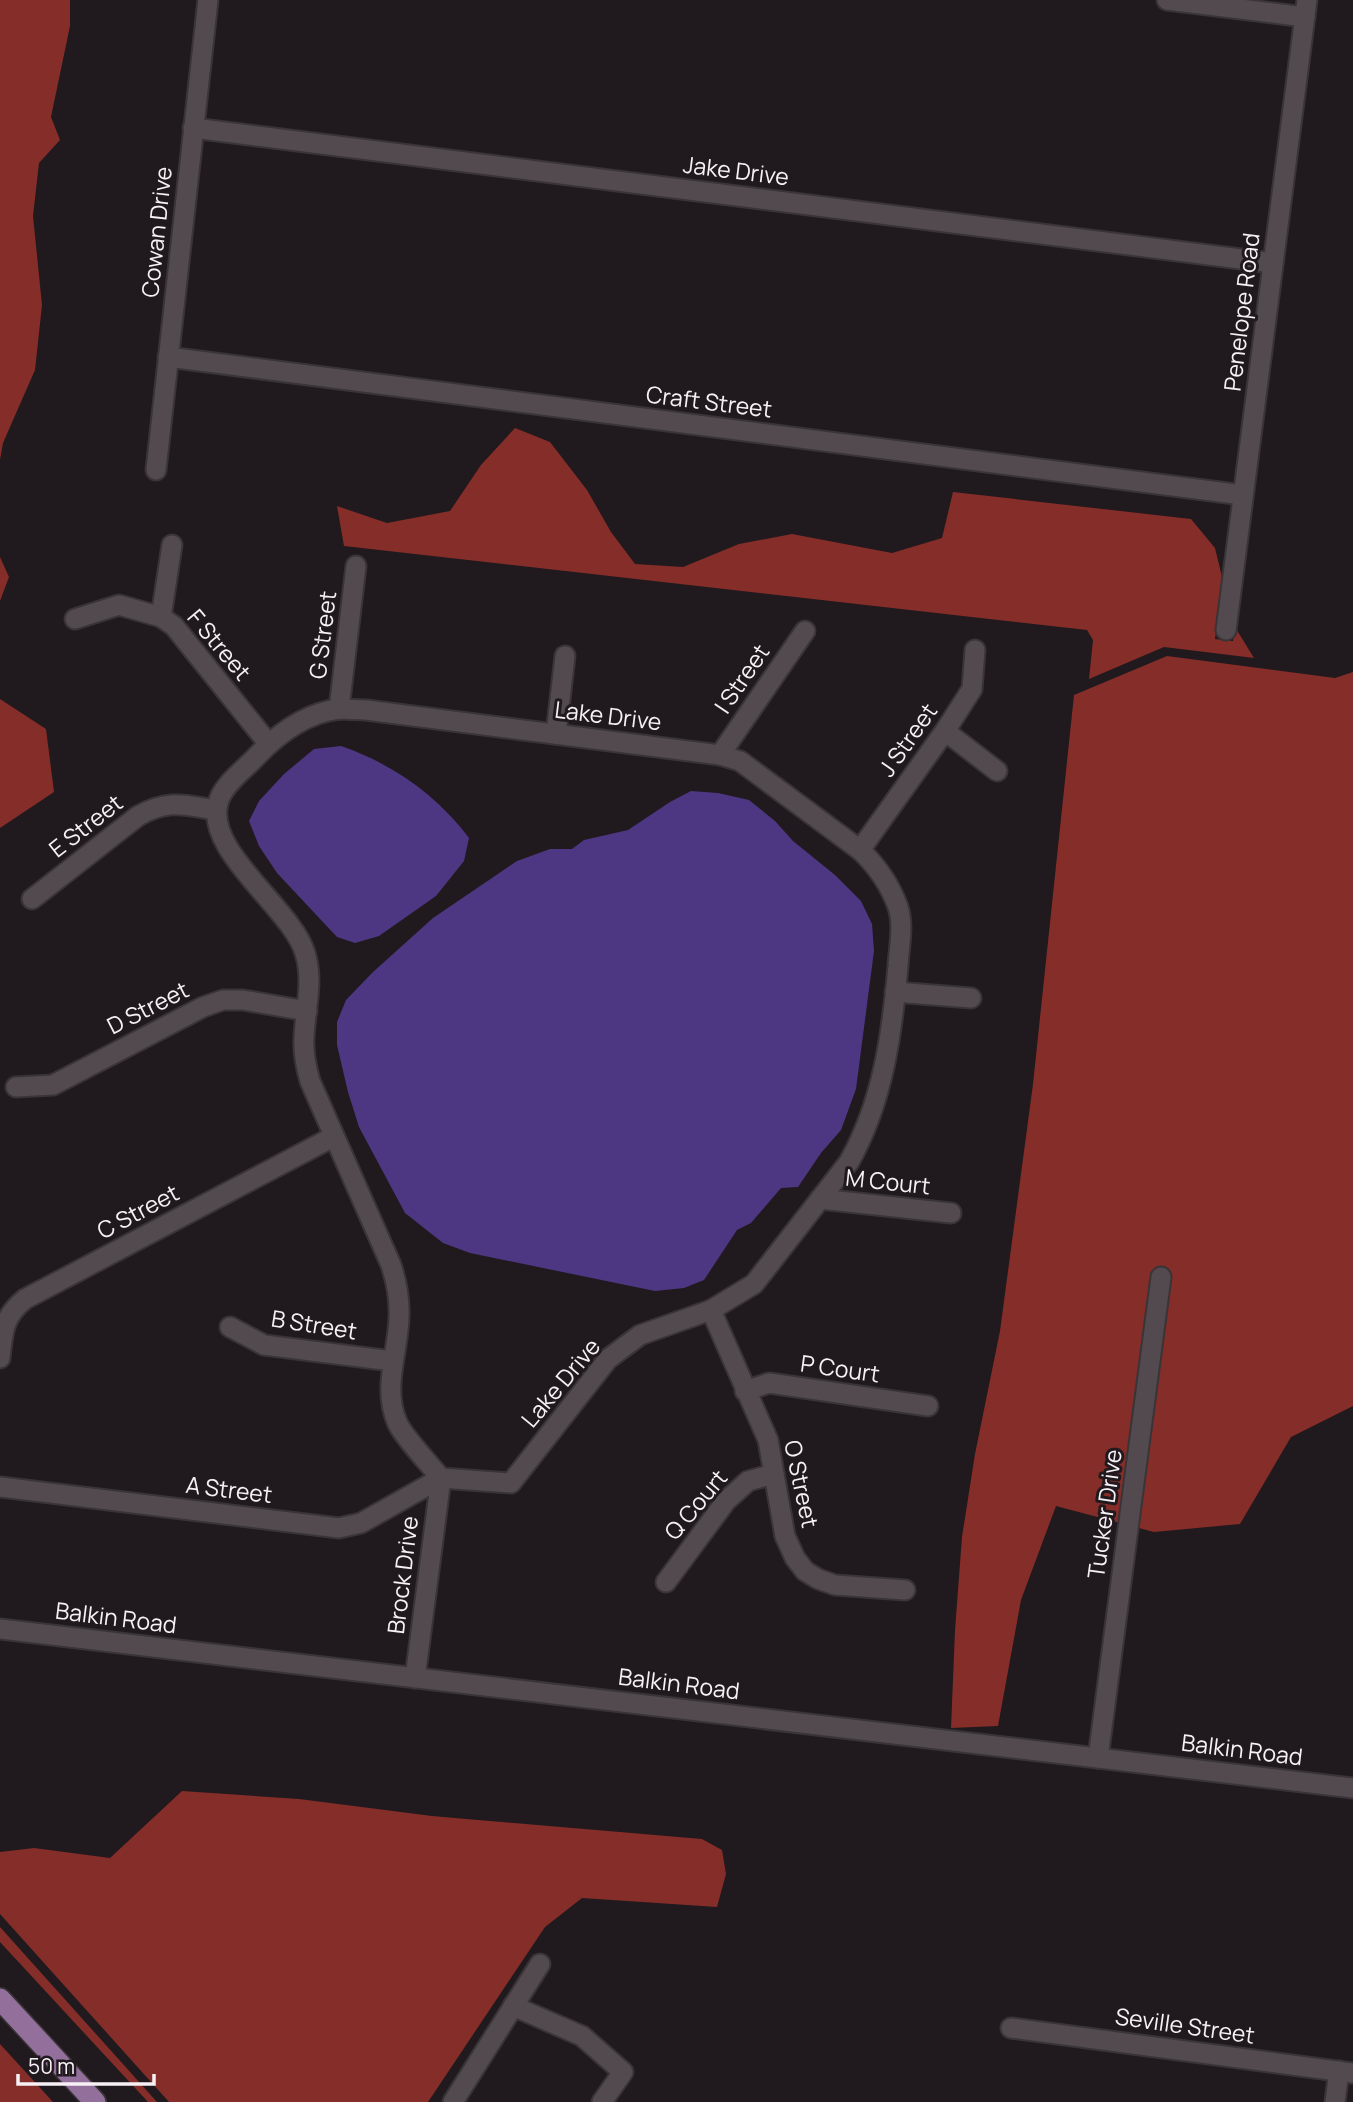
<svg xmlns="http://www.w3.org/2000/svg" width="1353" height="2102" font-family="Manrope,sans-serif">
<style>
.forest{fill:#852d28}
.water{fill:#4d3782}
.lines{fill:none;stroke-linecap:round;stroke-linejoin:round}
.minor-casing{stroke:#393437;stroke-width:23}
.major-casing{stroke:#393437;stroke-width:24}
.minor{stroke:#524a4f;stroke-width:19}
.major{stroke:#936f9c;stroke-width:21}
.labels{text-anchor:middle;stroke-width:6;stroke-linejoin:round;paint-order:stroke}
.street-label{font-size:23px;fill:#f7f1f5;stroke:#20191e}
</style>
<rect width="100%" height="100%" fill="#20191e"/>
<g class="forest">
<path d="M 0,0 L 70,0 L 70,26 L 51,117 L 60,140 L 39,163 L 33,216 L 42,305 L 35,370 L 3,443 L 0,460 Z"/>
<path d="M 515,428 L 550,442 L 587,490 L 611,532 L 635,564 L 683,567 L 739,544 L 792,534 L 892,553 L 942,538 L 953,492 L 1191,519 L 1215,548 L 1223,581 L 1215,639 L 1233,641 L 1235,627 L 1254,658 L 1164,647 L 1089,679 L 1093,640 L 1087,630 L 344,546 L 337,506 L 387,523 L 450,511 L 481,465 Z"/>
<path d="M 0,557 L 9,577 L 0,601 Z"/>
<path d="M 1167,656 L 1335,678 L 1353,672 L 1353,1406 L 1291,1437 L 1240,1524 L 1154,1532 L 1056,1506 L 1021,1600 L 998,1726 L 951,1728 L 955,1630 L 962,1537 L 975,1454 L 1000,1331 L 1033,1084 L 1074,695 Z"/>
<path d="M 0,699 L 46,729 L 54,792 L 0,828 Z"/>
<path d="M 182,1791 L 299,1799 L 432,1816 L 702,1839 L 722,1850 L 726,1874 L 717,1907 L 582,1898 L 545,1927 L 428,2102 L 169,2102 L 0,1914 L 0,1852 L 34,1848 L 110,1858 Z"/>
<path d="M 0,1927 L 157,2102 L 148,2102 L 0,1942 Z"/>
<path d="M 0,2044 L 53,2102 L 0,2102 Z"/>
</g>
<g class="water">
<path d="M 341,746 C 391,763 437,795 469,838 L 464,861 L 436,896 L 379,936 L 355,943 L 337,937 L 277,873 L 259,846 L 249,821 L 259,801 L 284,774 L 314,749 Z"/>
<path d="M 691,791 L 718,793 L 749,800 L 775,821 L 793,841 L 835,875 L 861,901 L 872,924 L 874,951 L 856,1089 L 841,1130 L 821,1153 L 798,1187 L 781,1188 L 751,1223 L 737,1230 L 704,1280 L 684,1288 L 655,1291 L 470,1253 L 443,1243 L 405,1213 L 359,1127 L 348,1092 L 337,1045 L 337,1022 L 346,1000 L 373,972 L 433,918 L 517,861 L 550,849 L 572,849 L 584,840 L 628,830 L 670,802 Z"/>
</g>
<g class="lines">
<g class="minor-casing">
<g id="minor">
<path d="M 1167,0 L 1305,17"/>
<path d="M 193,128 L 1273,263"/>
<path d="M 168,357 L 1243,495"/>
<path d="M 156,470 L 208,0"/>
<path d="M 161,617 L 172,545"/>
<path d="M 75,619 L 119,605 L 161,617 L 174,626 L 268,743"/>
<path d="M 1226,630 L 1307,0"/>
<path d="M 339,709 L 366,710 L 720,755 L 740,761 L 860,850 C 877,866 890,885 898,907 C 904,926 899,947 898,966 C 892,1034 883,1102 849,1162 L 754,1284 L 711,1310 L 640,1335 L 608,1359 L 511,1483 L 441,1478 C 430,1465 402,1435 397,1422 C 384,1391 395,1361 398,1330 C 401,1307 398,1286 391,1265 L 310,1081 C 306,1067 303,1053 304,1038 C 305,1009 314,982 305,953 C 292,908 201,849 219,800 C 224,785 242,771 253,760 C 276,735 305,713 339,709 Z"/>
<path d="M 339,709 L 356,566"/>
<path d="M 945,731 L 997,771"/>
<path d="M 556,734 L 565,656"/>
<path d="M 720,755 L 805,631"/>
<path d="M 860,850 L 945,731 L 972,689 L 975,650"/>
<path d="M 32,899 L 138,816 C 168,799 184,805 216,810"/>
<path d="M 895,992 L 971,998"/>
<path d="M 16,1087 L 53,1085 L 203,1007 L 223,1000 L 243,1000 L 307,1011"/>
<path d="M 820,1199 L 951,1213"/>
<path d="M 711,1310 L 768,1440 L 785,1536 L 795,1558 L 805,1571 L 818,1579 L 835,1585 L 905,1590"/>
<path d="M 230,1327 L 264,1345 L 392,1361"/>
<path d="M 0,1358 C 3,1331 3,1317 25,1299 L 333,1137"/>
<path d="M 745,1391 L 769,1383 L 928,1406"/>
<path d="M 0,1487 L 339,1528 L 361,1523 L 441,1478"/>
<path d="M 666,1582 L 726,1501 L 748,1481 L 774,1474"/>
<path d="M 0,1629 L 1353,1788"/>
<path d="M 415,1678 L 441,1478"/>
<path d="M 1098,1758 L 1161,1277"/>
<path d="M 513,2006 L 582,2036 L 623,2072 L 602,2102"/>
<path d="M 1011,2028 L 1353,2073"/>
<path d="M 453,2102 L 540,1964"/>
<path d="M 1335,2102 L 1339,2071"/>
</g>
</g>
<g class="major-casing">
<path id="major" d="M 0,1999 L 95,2102"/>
</g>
<use href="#minor" class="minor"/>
<use href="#major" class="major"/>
</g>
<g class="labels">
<g class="street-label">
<text transform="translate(736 171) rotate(7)" y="8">Jake Drive</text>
<text transform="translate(157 232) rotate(-84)" y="8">Cowan Drive</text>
<text transform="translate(1242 312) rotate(-83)" y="8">Penelope Road</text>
<text transform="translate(709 402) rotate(7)" y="8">Craft Street</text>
<text transform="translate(323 635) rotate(-83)" y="8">G Street</text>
<text transform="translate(219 645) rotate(50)" y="8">F Street</text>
<text transform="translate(742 679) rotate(-56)" y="8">I Street</text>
<text transform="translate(608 716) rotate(7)" y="8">Lake Drive</text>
<text transform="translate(908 740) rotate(-55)" y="8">J Street</text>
<text transform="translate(86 826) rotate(-38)" y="8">E Street</text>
<text transform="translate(148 1008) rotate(-27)" y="8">D Street</text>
<text transform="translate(888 1182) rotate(6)" y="8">M Court</text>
<text transform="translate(138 1212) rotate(-28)" y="8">C Street</text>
<text transform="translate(314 1325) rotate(9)" y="8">B Street</text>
<text transform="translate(840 1369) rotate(8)" y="8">P Court</text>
<text transform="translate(561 1383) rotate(-50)" y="8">Lake Drive</text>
<text transform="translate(801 1484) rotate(78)" y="8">O Street</text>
<text transform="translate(229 1490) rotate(7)" y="8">A Street</text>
<text transform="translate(696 1505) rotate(-50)" y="8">Q Court</text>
<text transform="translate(1105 1514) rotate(-82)" y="8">Tucker Drive</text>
<text transform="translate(403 1575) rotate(-83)" y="8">Brock Drive</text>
<text transform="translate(116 1618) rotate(7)" y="8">Balkin Road</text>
<text transform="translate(679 1684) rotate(7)" y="8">Balkin Road</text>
<text transform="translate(1242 1750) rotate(7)" y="8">Balkin Road</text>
<text transform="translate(1185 2026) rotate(8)" y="8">Seville Street</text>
</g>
</g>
<path d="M18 2074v10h136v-10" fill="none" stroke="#f7f1f5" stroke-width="3.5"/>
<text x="28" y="2074" font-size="21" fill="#f7f1f5" stroke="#20191e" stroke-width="5" paint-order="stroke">50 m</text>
</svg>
